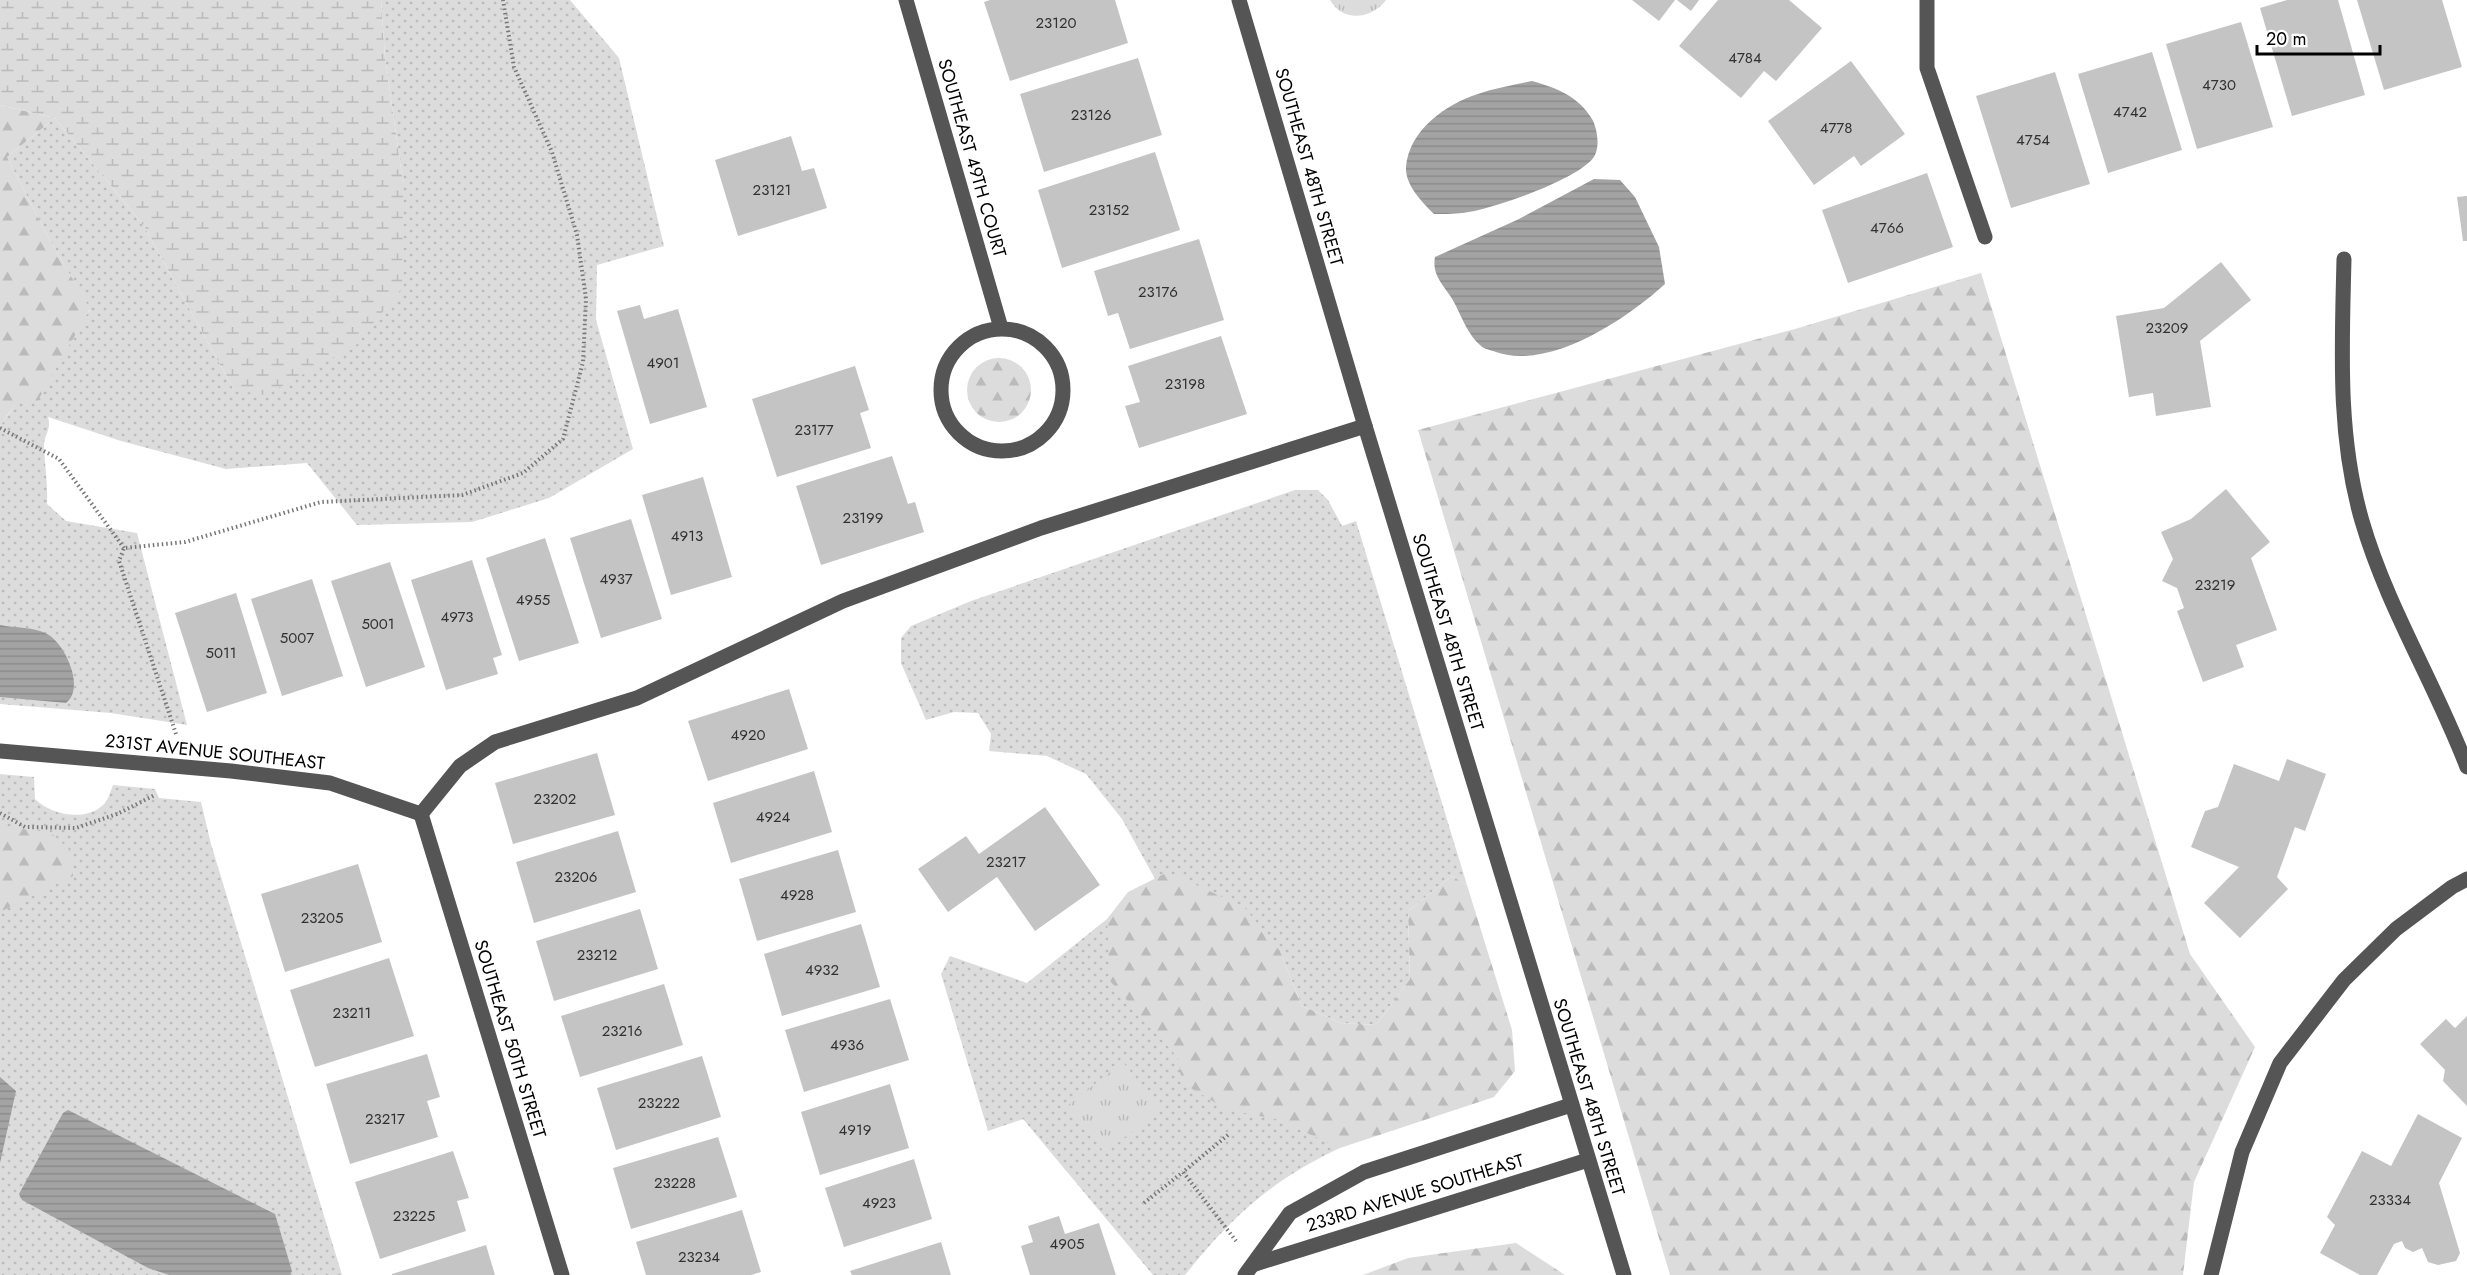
<svg xmlns="http://www.w3.org/2000/svg" width="2467" height="1275" font-family="Jost,sans-serif">
<style>
.grass{fill:url(#grass-dots)}
.forest{fill:url(#forest-firs)}
.wetland{fill:url(#wetland-marsh)}
.park{fill:url(#park-tufts)}
.water{fill:url(#water-rules)}
.building{fill:#c4c4c4}
.lines{fill:none;stroke-linecap:round;stroke-linejoin:round}
.path{stroke:#777;stroke-width:4;stroke-dasharray:1.5 3;stroke-linecap:butt}
.minor{stroke:#555;stroke-width:15}
.labels{text-anchor:middle;stroke-width:4.5;stroke-linejoin:round;paint-order:stroke}
.number-label{font-size:15px;fill:#313131}
.street-label{font-size:18px;fill:#000;stroke:#fff}
</style>
<defs>
<pattern id="grass-dots" width="8" height="8" patternUnits="userSpaceOnUse" patternTransform="scale(1.5)"><rect width="8" height="8" fill="#dcdcdc"/><path d="M2 2h.1M6 6h.1" fill="none" stroke="#bbb" stroke-width="1.8" stroke-linecap="round"/></pattern>
<pattern id="forest-firs" width="22" height="20" patternUnits="userSpaceOnUse" patternTransform="scale(1.5)"><rect width="22" height="20" fill="#dcdcdc"/><path d="M5 1l3.5 6h-7zM16 11l3.5 6h-7z" fill="#bbb"/></pattern>
<pattern id="wetland-marsh" width="20" height="14" patternUnits="userSpaceOnUse" patternTransform="scale(1.5)"><rect width="20" height="14" fill="#dcdcdc"/><path d="M1 5h8M5 5V1M11 12h8M15 12V8" fill="none" stroke="#bbb"/></pattern>
<pattern id="park-tufts" width="24" height="20" patternUnits="userSpaceOnUse" patternTransform="scale(1.5)"><rect width="24" height="20" fill="#dcdcdc"/><path d="M3 7l-1-3M5 7V3M7 7l1-3M15 17l-1-3M17 17v-4M19 17l1-3" fill="none" stroke="#bbb"/></pattern>
<pattern id="water-rules" width="6" height="5" patternUnits="userSpaceOnUse" patternTransform="scale(1.5)"><rect width="6" height="5" fill="#a3a3a3"/><path d="M0 2.5h6" fill="none" stroke="#8b8b8b"/></pattern>
</defs>
<rect width="100%" height="100%" fill="#fff"/>
<g class="grass">
<path d="M 381,0 L 570,0 L 619,58 L 664,246 L 597,265 L 596,320 L 633,449 L 549,498 L 472,522 L 357,525 L 307,463 L 226,469 L 121,441 L 48,417 C 52,431 43,435 44,448 C 45,467 48,485 47,504 L 66,521 L 137,533 L 187,725 L 111,713 L 0,704 L 0,426 L 16,404 L 23,400 L 90,310 L 47,235 L 7,157 L 55,118 L 144,226 L 234,390 L 403,183 L 385,57 Z"/>
<path d="M 1295,490 L 1318,490 L 1328,500 L 1342,526 L 1356,521 L 1467,885 L 1452,876 L 1408,911 L 1410,979 L 1376,1025 L 1341,1023 L 1302,1006 L 1280,951 L 1169,873 L 1155,879 L 1122,819 L 1086,774 L 1047,756 L 989,751 L 991,734 L 978,713 L 954,712 L 926,720 L 901,663 L 901,638 L 911,626 L 971,601 Z"/>
<path d="M 0,774 L 34,777 L 35,799 C 51,815 87,823 105,803 C 109,798 111,790 113,785 L 155,789 L 159,798 L 201,802 L 211,844 L 342,1275 L 0,1275 Z"/>
<path d="M 1107,919 L 1276,1119 L 1324,1104 L 1340,1148 C 1273,1179 1231,1217 1185,1275 L 1153,1275 L 1023,1119 L 988,1131 L 941,974 L 950,956 L 1027,983 Z"/>
</g>
<g class="forest">
<path d="M 0,105 L 55,118 L 7,157 L 47,235 L 90,309 L 37,402 C 14,399 13,409 0,426 Z"/>
<path d="M 1981,273 L 2190,954 L 2255,1047 L 2194,1182 L 2183,1275 L 1670,1275 L 1418,430 L 1795,329 Z"/>
<circle cx="999" cy="390" r="32"/>
<path d="M 0,823 L 4,827 L 50,832 L 71,851 L 73,876 L 0,912 Z"/>
<path d="M 1168,872 L 1244,907 L 1280,951 L 1302,1006 L 1341,1023 L 1376,1025 L 1410,979 L 1408,911 L 1452,876 L 1467,885 L 1512,1030 L 1515,1071 L 1494,1097 L 1340,1148 L 1276,1119 L 1228,1110 L 1182,1083 L 1178,1058 L 1110,981 L 1107,919 L 1128,892 Z"/>
<path d="M 1516,1243 L 1565,1275 L 1363,1275 L 1408,1258 Z"/>
</g>
<path class="wetland" d="M 0,0 L 381,0 L 385,57 L 403,183 L 402,288 L 356,345 L 266,395 L 234,390 L 144,226 L 55,118 L 0,105 Z"/>
<g class="park">
<path d="M 1330,0 L 1386,0 C 1372,19 1343,23 1330,0 Z"/>
<path d="M 1123,1062 L 1160,1109 L 1105,1153 L 1067,1106 Z"/>
</g>
<g class="water">
<path d="M 1532,81 C 1557,88 1578,96 1592,119 C 1597,128 1600,145 1595,155 C 1584,178 1488,211 1462,213 C 1453,214 1443,214 1434,214 C 1422,202 1405,185 1406,167 C 1409,130 1446,104 1478,94 C 1495,88 1514,85 1532,81 Z"/>
<path d="M 1594,179 L 1620,180 L 1635,197 L 1659,247 L 1665,284 C 1627,319 1549,371 1496,352 C 1491,350 1483,349 1480,345 C 1469,336 1462,318 1456,306 C 1448,288 1431,278 1435,257 L 1519,219 Z"/>
<path d="M 0,625 C 14,628 35,627 47,634 C 65,643 86,689 66,703 L 0,697 Z"/>
<path d="M 0,1077 L 16,1091 L 0,1163 Z"/>
<path d="M 68,1110 L 275,1214 L 292,1271 L 290,1275 L 169,1275 L 148,1268 L 22,1200 L 19,1194 L 63,1113 Z"/>
</g>
<g class="building">
<path d="M 990,0 L 1115,0 L 1128,43 L 1010,81 L 984,2 Z"/>
<path d="M 1632,0 L 1675,0 L 1659,21 Z"/>
<path d="M 1677,0 L 1699,0 L 1691,11 Z"/>
<path d="M 1718,0 L 1789,0 L 1822,28 L 1776,81 L 1764,71 L 1741,98 L 1679,46 Z"/>
<path d="M 2287,0 L 2338,0 L 2365,95 L 2292,116 L 2260,8 Z"/>
<path d="M 2357,0 L 2442,0 L 2462,67 L 2384,90 Z"/>
<path d="M 2241,22 L 2273,127 L 2197,149 L 2166,44 Z"/>
<path d="M 2152,52 L 2182,150 L 2108,173 L 2078,74 Z"/>
<path d="M 1138,58 L 1162,135 L 1044,172 L 1020,94 Z"/>
<path d="M 1851,61 L 1905,134 L 1861,166 L 1854,156 L 1814,185 L 1768,121 Z"/>
<path d="M 2055,72 L 2090,184 L 2011,208 L 1976,96 Z"/>
<path d="M 791,136 L 802,171 L 814,168 L 827,208 L 738,236 L 715,160 Z"/>
<path d="M 1155,152 L 1180,230 L 1062,268 L 1038,190 Z"/>
<path d="M 1927,173 L 1953,247 L 1848,283 L 1822,210 Z"/>
<path d="M 2467,196 L 2467,241 L 2463,241 L 2457,197 Z"/>
<path d="M 1199,239 L 1224,320 L 1130,349 L 1118,313 L 1108,316 L 1094,271 Z"/>
<path d="M 2221,262 L 2251,300 L 2200,341 L 2211,407 L 2156,416 L 2153,393 L 2129,397 L 2116,316 L 2164,308 Z"/>
<path d="M 640,305 L 644,319 L 678,309 L 707,407 L 650,424 L 617,311 Z"/>
<path d="M 1221,336 L 1247,414 L 1139,448 L 1125,406 L 1140,402 L 1128,366 Z"/>
<path d="M 855,366 L 869,410 L 860,413 L 871,448 L 777,477 L 752,399 Z"/>
<path d="M 892,456 L 908,504 L 915,502 L 924,532 L 821,565 L 796,486 Z"/>
<path d="M 703,477 L 732,577 L 671,595 L 642,495 Z"/>
<path d="M 2226,489 L 2270,542 L 2251,558 L 2277,630 L 2236,645 L 2244,667 L 2203,682 L 2177,611 L 2184,608 L 2177,588 L 2162,581 L 2173,559 L 2161,532 L 2191,519 Z"/>
<path d="M 631,519 L 662,619 L 601,638 L 570,538 Z"/>
<path d="M 545,538 L 579,643 L 519,661 L 486,558 Z"/>
<path d="M 472,560 L 502,655 L 493,658 L 498,674 L 446,690 L 411,580 Z"/>
<path d="M 390,562 L 425,667 L 366,687 L 331,581 Z"/>
<path d="M 312,579 L 343,676 L 282,696 L 251,599 Z"/>
<path d="M 236,593 L 267,693 L 207,712 L 175,613 Z"/>
<path d="M 789,689 L 808,749 L 708,781 L 688,721 Z"/>
<path d="M 597,753 L 615,815 L 513,844 L 495,783 Z"/>
<path d="M 2287,759 L 2326,774 L 2305,831 L 2295,827 L 2277,877 L 2288,889 L 2240,938 L 2204,903 L 2239,867 L 2191,847 L 2205,811 L 2218,807 L 2234,764 L 2279,781 Z"/>
<path d="M 814,771 L 832,832 L 731,863 L 713,803 Z"/>
<path d="M 1045,807 L 1100,885 L 1035,931 L 997,877 L 948,912 L 918,869 L 966,836 L 979,854 Z"/>
<path d="M 618,831 L 636,892 L 534,923 L 516,862 Z"/>
<path d="M 838,850 L 856,912 L 757,941 L 739,879 Z"/>
<path d="M 358,864 L 382,942 L 285,972 L 261,894 Z"/>
<path d="M 640,909 L 658,969 L 554,1001 L 536,941 Z"/>
<path d="M 861,924 L 880,987 L 782,1016 L 764,954 Z"/>
<path d="M 389,958 L 414,1036 L 315,1067 L 290,990 Z"/>
<path d="M 664,984 L 683,1045 L 580,1077 L 561,1016 Z"/>
<path d="M 890,999 L 909,1060 L 804,1092 L 785,1030 Z"/>
<path d="M 2467,1016 L 2467,1106 L 2443,1081 L 2445,1070 L 2420,1044 L 2446,1019 L 2455,1028 Z"/>
<path d="M 427,1054 L 440,1097 L 427,1101 L 438,1137 L 350,1164 L 326,1084 Z"/>
<path d="M 702,1056 L 721,1117 L 616,1150 L 597,1088 Z"/>
<path d="M 890,1084 L 909,1148 L 820,1175 L 801,1112 Z"/>
<path d="M 2418,1114 L 2462,1138 L 2439,1183 L 2460,1253 L 2456,1261 L 2438,1265 L 2428,1262 L 2422,1248 L 2413,1252 L 2405,1248 L 2402,1241 L 2394,1244 L 2377,1275 L 2360,1275 L 2320,1253 L 2335,1225 L 2327,1217 L 2362,1151 L 2391,1166 Z"/>
<path d="M 718,1137 L 737,1197 L 631,1229 L 613,1168 Z"/>
<path d="M 453,1151 L 469,1198 L 457,1201 L 466,1231 L 380,1259 L 355,1182 Z"/>
<path d="M 914,1159 L 932,1219 L 844,1247 L 825,1188 Z"/>
<path d="M 742,1210 L 761,1272 L 751,1275 L 646,1275 L 636,1242 Z"/>
<path d="M 1059,1216 L 1065,1234 L 1099,1223 L 1116,1275 L 1030,1275 L 1021,1246 L 1033,1242 L 1028,1226 Z"/>
<path d="M 941,1242 L 951,1275 L 852,1275 L 850,1271 Z"/>
<path d="M 486,1245 L 495,1275 L 392,1275 L 392,1274 Z"/>
</g>
<g class="lines">
<g class="path">
<path d="M 0,428 L 59,459 L 124,548"/>
<path d="M 176,734 L 119,561 L 124,548 L 185,542 L 321,502 L 462,495 L 523,473 L 563,439 L 583,362 L 586,299 L 577,235 L 552,152 L 514,67 L 503,0"/>
<path d="M 0,813 L 25,827 L 76,828 L 117,814 L 155,795"/>
<path d="M 1228,1135 L 1183,1172 L 1236,1241"/>
<path d="M 1144,1203 L 1183,1172"/>
</g>
<g class="minor">
<path d="M 906,0 L 1001,328"/>
<path d="M 1239,0 L 1365,426 L 1624,1275"/>
<path d="M 1927,0 L 1927,68 L 1985,237"/>
<path d="M 2344,259 C 2342,347 2337,435 2362,521 C 2387,607 2435,683 2467,767"/>
<circle cx="1002" cy="390" r="61"/>
<path d="M 0,751 L 231,771 L 330,783 L 421,814"/>
<path d="M 421,814 L 460,766 L 495,742 L 637,698 L 843,601 L 1041,528 L 1365,426"/>
<path d="M 421,814 L 562,1275"/>
<path d="M 1255,1264 L 1588,1160"/>
<path d="M 1245,1275 L 1290,1213 L 1364,1172 L 1571,1105"/>
<path d="M 2211,1275 L 2242,1152 L 2280,1063 L 2344,980 L 2396,929 L 2452,887 L 2467,879"/>
</g>
</g>
<g class="labels">
<g class="number-label">
<text x="1056" y="28">23120</text>
<text x="1745" y="63">4784</text>
<text x="2219" y="90">4730</text>
<text x="2130" y="117">4742</text>
<text x="1091" y="120">23126</text>
<text x="1836" y="133">4778</text>
<text x="2033" y="145">4754</text>
<text x="772" y="195">23121</text>
<text x="1109" y="215">23152</text>
<text x="1887" y="233">4766</text>
<text x="1158" y="297">23176</text>
<text x="2167" y="333">23209</text>
<text x="663" y="368">4901</text>
<text x="1185" y="389">23198</text>
<text x="814" y="435">23177</text>
<text x="863" y="523">23199</text>
<text x="687" y="541">4913</text>
<text x="616" y="584">4937</text>
<text x="2215" y="590">23219</text>
<text x="533" y="605">4955</text>
<text x="457" y="622">4973</text>
<text x="378" y="629">5001</text>
<text x="297" y="643">5007</text>
<text x="221" y="658">5011</text>
<text x="748" y="740">4920</text>
<text x="555" y="804">23202</text>
<text x="773" y="822">4924</text>
<text x="1006" y="867">23217</text>
<text x="576" y="882">23206</text>
<text x="797" y="900">4928</text>
<text x="322" y="923">23205</text>
<text x="597" y="960">23212</text>
<text x="822" y="975">4932</text>
<text x="352" y="1018">23211</text>
<text x="622" y="1036">23216</text>
<text x="847" y="1050">4936</text>
<text x="659" y="1108">23222</text>
<text x="385" y="1124">23217</text>
<text x="855" y="1135">4919</text>
<text x="675" y="1188">23228</text>
<text x="2390" y="1205">23334</text>
<text x="879" y="1208">4923</text>
<text x="414" y="1221">23225</text>
<text x="1067" y="1249">4905</text>
<text x="699" y="1262">23234</text>
</g>
<g class="street-label">
<text transform="translate(972 158) rotate(74)" y="6">SOUTHEAST 49TH COURT</text>
<text transform="translate(1309 167) rotate(74)" y="6">SOUTHEAST 48TH STREET</text>
<text transform="translate(1448 632) rotate(73)" y="6">SOUTHEAST 48TH STREET</text>
<text transform="translate(215 752) rotate(6)" y="6">231ST AVENUE SOUTHEAST</text>
<text transform="translate(510 1039) rotate(73)" y="6">SOUTHEAST 50TH STREET</text>
<text transform="translate(1589 1097) rotate(73)" y="6">SOUTHEAST 48TH STREET</text>
<text transform="translate(1415 1193) rotate(-17)" y="6">233RD AVENUE SOUTHEAST</text>
</g>
</g>
<path d="M2257 45v9h123v-9" fill="none" stroke="#000000" stroke-width="3"/>
<text x="2266" y="45" font-size="18" fill="#000000" stroke="#ffffff" stroke-width="4.5" paint-order="stroke">20 m</text>
</svg>
